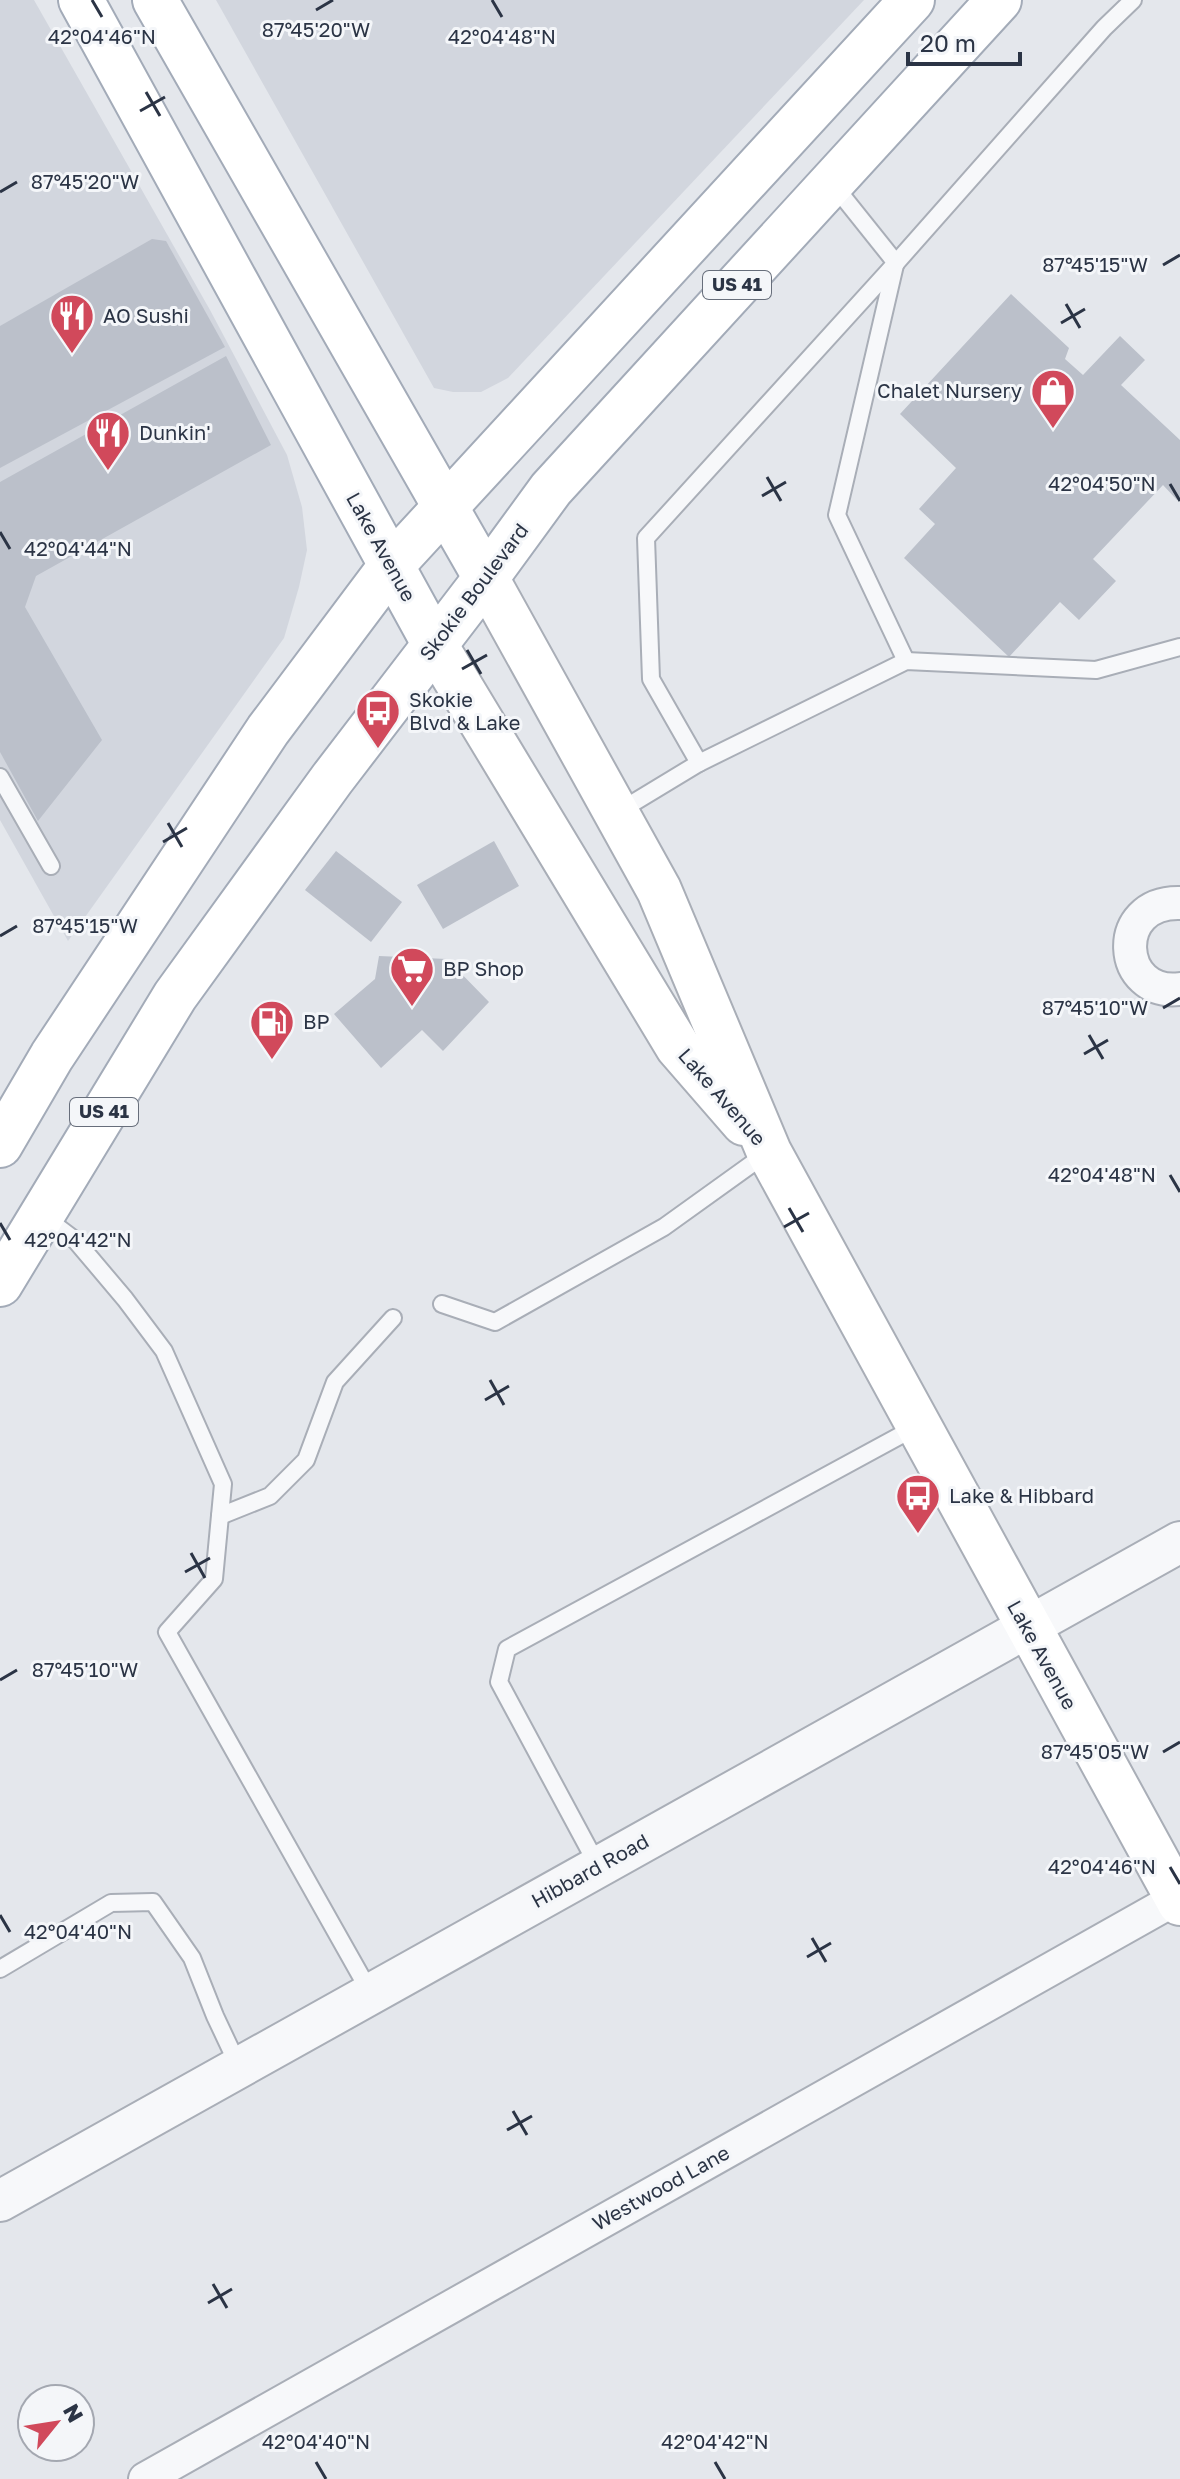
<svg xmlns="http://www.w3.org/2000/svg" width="1180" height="2479" font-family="'Golos Text',sans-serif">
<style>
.built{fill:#d2d6de}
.building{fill:#bbc0ca}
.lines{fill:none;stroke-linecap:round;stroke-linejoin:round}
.service-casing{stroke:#a9aeb7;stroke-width:20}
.minor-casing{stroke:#a9aeb7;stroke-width:36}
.tertiary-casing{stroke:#a9aeb7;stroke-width:44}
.secondary-casing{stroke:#a9aeb7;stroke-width:48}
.primary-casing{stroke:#a3abb8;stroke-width:48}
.service{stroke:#f7f8fa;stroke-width:16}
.minor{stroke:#f7f8fa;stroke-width:32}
.tertiary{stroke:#f7f8fa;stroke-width:40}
.secondary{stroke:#fff;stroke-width:44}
.primary{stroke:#fff;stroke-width:44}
.ticks{fill:none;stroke:#2b3445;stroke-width:3}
.labels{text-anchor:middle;stroke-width:6;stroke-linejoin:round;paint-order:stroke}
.shield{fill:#f4f6f9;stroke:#676e7b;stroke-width:2}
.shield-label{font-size:18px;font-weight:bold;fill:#2b3445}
.poi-label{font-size:20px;fill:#2b3445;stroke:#f4f6f9;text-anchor:start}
.street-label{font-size:20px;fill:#2b3445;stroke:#f4f6f9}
.ticks-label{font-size:20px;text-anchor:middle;fill:#2b3445;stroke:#f4f6f9;stroke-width:6;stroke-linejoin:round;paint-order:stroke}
</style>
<rect width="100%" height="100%" fill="#e4e7ec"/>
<g class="built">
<path d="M 0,0 L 34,0 L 210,310 L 287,455 L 302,507 L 307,550 L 299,587 L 284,638 L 68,941 L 0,820 Z"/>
<path d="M 216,0 L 864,0 L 508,378 L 481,392 L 453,392 L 434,388 Z"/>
</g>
<g class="building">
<path d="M 152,239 L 166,241 L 225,347 L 0,468 L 0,326 Z"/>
<path d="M 1011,294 L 1069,348 L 1065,359 L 1083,375 L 1120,336 L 1145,360 L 1121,385 L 1180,440 L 1180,497 L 1177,500 L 1163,485 L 1093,559 L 1116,581 L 1079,620 L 1060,602 L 1009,657 L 904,558 L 935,524 L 919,509 L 956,468 L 900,414 Z"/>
<path d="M 226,356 L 271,445 L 36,576 L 25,607 L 102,740 L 38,821 L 0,752 L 0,482 Z"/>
<path d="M 494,841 L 519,886 L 443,929 L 417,885 Z"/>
<path d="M 336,851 L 402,902 L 371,942 L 305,890 Z"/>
<path d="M 379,956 L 447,959 L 489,1002 L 443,1051 L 422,1030 L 381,1068 L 334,1014 L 375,979 Z"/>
</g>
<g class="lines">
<g class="service-casing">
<g id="service">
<path d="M 832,183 L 896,263"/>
<path d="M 895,265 L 837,515 L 906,661"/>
<path d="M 699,763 L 651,679 L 646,538 L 896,263 L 1104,28 L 1133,0"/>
<path d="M 0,777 L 51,866"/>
<path d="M 618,812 L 699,763 L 906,661 L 1096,670 L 1180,647"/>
<path d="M 43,1216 L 76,1241 L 125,1299 L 164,1351 L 223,1484 L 214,1579 L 167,1632 L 371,1994"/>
<path d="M 442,1304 L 495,1322 L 664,1227 L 767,1153"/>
<path d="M 220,1516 L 270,1496 L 306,1460 L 335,1382 L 393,1318"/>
<path d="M 598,1866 L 499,1682 L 507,1649 L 916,1427"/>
<path d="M 0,1969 L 111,1903 L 153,1902 L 192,1958 L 215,2016 L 239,2067"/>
</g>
</g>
<g class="minor-casing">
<g id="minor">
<path d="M 1180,903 C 1110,901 1117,997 1180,989"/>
<path d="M 145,2479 L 1177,1898"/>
</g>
</g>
<g class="tertiary-casing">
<path id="tertiary" d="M 0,2201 L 1180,1542"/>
</g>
<g class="secondary-casing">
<g id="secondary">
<path d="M 486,578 L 659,890 L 769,1152 L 1180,1903"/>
<path d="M 435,645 L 678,1047 L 744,1123"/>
</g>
</g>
<g class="primary-casing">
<g id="primary">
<path d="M 81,0 L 435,645"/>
<path d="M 155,0 L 486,578"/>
<path d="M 0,1145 L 52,1056 L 268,730 L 391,566 L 912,0"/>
<path d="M 0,1284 L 175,996 L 332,779 L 486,578 L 551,489 L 999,0"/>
</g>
</g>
<use href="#service" class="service"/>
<use href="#minor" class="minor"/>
<use href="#tertiary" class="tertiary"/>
<use href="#secondary" class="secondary"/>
<use href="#primary" class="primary"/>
</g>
<path class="ticks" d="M 92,0 L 102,17M 492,0 L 502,17M 316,10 L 333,0M 146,92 L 160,116M 140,111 L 165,97M 0,192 L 17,182M 1163,265 L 1180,255M 1066,304 L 1080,328M 1061,323 L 1085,309M 767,477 L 781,501M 1170,484 L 1180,501M 762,496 L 786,482M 0,532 L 10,549M 467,650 L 481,674M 462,669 L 487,655M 168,823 L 182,847M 163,842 L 187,828M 0,936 L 17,926M 1163,1008 L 1180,998M 1089,1035 L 1103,1059M 1084,1054 L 1108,1040M 1170,1175 L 1180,1192M 789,1208 L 803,1232M 0,1223 L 10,1240M 784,1227 L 809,1213M 490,1380 L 504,1405M 485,1400 L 509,1386M 191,1553 L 205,1578M 185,1572 L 210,1558M 0,1680 L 17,1670M 1163,1752 L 1180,1742M 1170,1867 L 1180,1884M 0,1915 L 10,1932M 812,1938 L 826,1962M 807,1957 L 831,1943M 513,2111 L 527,2135M 507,2130 L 532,2116M 213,2284 L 227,2308M 208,2303 L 232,2289M 316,2462 L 326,2479M 715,2462 L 725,2479"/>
<defs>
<g id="restaurant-pin" transform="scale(2.3)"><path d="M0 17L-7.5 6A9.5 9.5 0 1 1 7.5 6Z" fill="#d1495b" stroke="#f4f6f9"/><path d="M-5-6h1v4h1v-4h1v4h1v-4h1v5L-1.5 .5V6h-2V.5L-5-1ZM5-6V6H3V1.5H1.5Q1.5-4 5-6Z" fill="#fff"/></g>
<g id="shop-pin" transform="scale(2.3)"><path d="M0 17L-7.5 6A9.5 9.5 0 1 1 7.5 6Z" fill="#d1495b" stroke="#f4f6f9"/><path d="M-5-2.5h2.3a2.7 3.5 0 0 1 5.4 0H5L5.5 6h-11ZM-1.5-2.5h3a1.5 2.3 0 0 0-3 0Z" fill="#fff"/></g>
<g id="bus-pin" transform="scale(2.3)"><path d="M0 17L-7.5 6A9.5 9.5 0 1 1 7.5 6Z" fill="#d1495b" stroke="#f4f6f9"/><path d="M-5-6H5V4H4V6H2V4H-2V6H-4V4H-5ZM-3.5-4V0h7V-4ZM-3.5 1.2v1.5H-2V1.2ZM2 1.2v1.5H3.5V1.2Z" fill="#fff"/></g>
<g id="supermarket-pin" transform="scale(2.3)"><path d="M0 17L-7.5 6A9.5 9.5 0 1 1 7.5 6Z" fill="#d1495b" stroke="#f4f6f9"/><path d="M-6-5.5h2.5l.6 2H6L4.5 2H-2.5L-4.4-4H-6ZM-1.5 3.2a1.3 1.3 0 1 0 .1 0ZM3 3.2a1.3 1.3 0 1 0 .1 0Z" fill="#fff"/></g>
<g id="fuel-pin" transform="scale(2.3)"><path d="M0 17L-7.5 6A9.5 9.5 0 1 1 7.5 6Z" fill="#d1495b" stroke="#f4f6f9"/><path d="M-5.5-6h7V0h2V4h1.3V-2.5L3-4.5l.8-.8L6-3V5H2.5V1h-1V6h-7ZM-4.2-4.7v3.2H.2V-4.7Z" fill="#fff"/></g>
</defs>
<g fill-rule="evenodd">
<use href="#restaurant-pin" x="72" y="316"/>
<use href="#shop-pin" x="1053" y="391"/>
<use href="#restaurant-pin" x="108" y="433"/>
<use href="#bus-pin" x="378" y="711"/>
<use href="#supermarket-pin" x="412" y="969"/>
<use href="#fuel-pin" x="272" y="1022"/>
<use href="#bus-pin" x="918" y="1496"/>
</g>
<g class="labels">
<g class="shield">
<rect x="703" y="271" width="68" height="28" rx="6"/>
<rect x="70" y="1098" width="68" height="28" rx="6"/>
</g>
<g class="shield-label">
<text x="737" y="291">US 41</text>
<text x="104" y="1118">US 41</text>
</g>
<g class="poi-label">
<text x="103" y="323">AO Sushi</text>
<text x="1022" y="398" text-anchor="end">Chalet Nursery</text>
<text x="139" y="440">Dunkin'</text>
<text x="409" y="707">Skokie<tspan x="409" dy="23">Blvd &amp; Lake</tspan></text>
<text x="443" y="976">BP Shop</text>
<text x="303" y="1029">BP</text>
<text x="949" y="1503">Lake &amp; Hibbard</text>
</g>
<g class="street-label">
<text transform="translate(381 547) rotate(61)" y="7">Lake Avenue</text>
<text transform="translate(474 592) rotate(-53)" y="7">Skokie Boulevard</text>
<text transform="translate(722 1097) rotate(49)" y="7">Lake Avenue</text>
<text transform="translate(1042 1655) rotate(61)" y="7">Lake Avenue</text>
<text transform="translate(590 1871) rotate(-29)" y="7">Hibbard Road</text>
<text transform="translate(661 2188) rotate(-29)" y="7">Westwood Lane</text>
</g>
</g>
<g class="ticks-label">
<text x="316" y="37">87°45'20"W</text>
<text x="102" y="44">42°04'46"N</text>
<text x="502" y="44">42°04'48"N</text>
<text x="85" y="189">87°45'20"W</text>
<text x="1095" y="272">87°45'15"W</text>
<text x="1102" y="491">42°04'50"N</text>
<text x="78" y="556">42°04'44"N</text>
<text x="85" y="933">87°45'15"W</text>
<text x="1095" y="1015">87°45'10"W</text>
<text x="1102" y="1182">42°04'48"N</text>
<text x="78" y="1247">42°04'42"N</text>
<text x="85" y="1677">87°45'10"W</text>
<text x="1095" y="1759">87°45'05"W</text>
<text x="1102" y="1874">42°04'46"N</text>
<text x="78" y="1939">42°04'40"N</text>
<text x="316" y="2449">42°04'40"N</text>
<text x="715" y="2449">42°04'42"N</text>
</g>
<g transform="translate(56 2423) rotate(60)"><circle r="38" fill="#f4f6f9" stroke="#a4a8b1" stroke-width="2"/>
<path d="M0-6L14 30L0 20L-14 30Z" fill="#d1495b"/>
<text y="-12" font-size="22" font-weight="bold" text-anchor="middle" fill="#2b3445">N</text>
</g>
<path d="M908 52v12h112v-12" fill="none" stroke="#2b3445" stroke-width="4"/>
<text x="920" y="52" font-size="24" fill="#2b3445" stroke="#f4f6f9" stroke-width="6" paint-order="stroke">20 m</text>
</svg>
